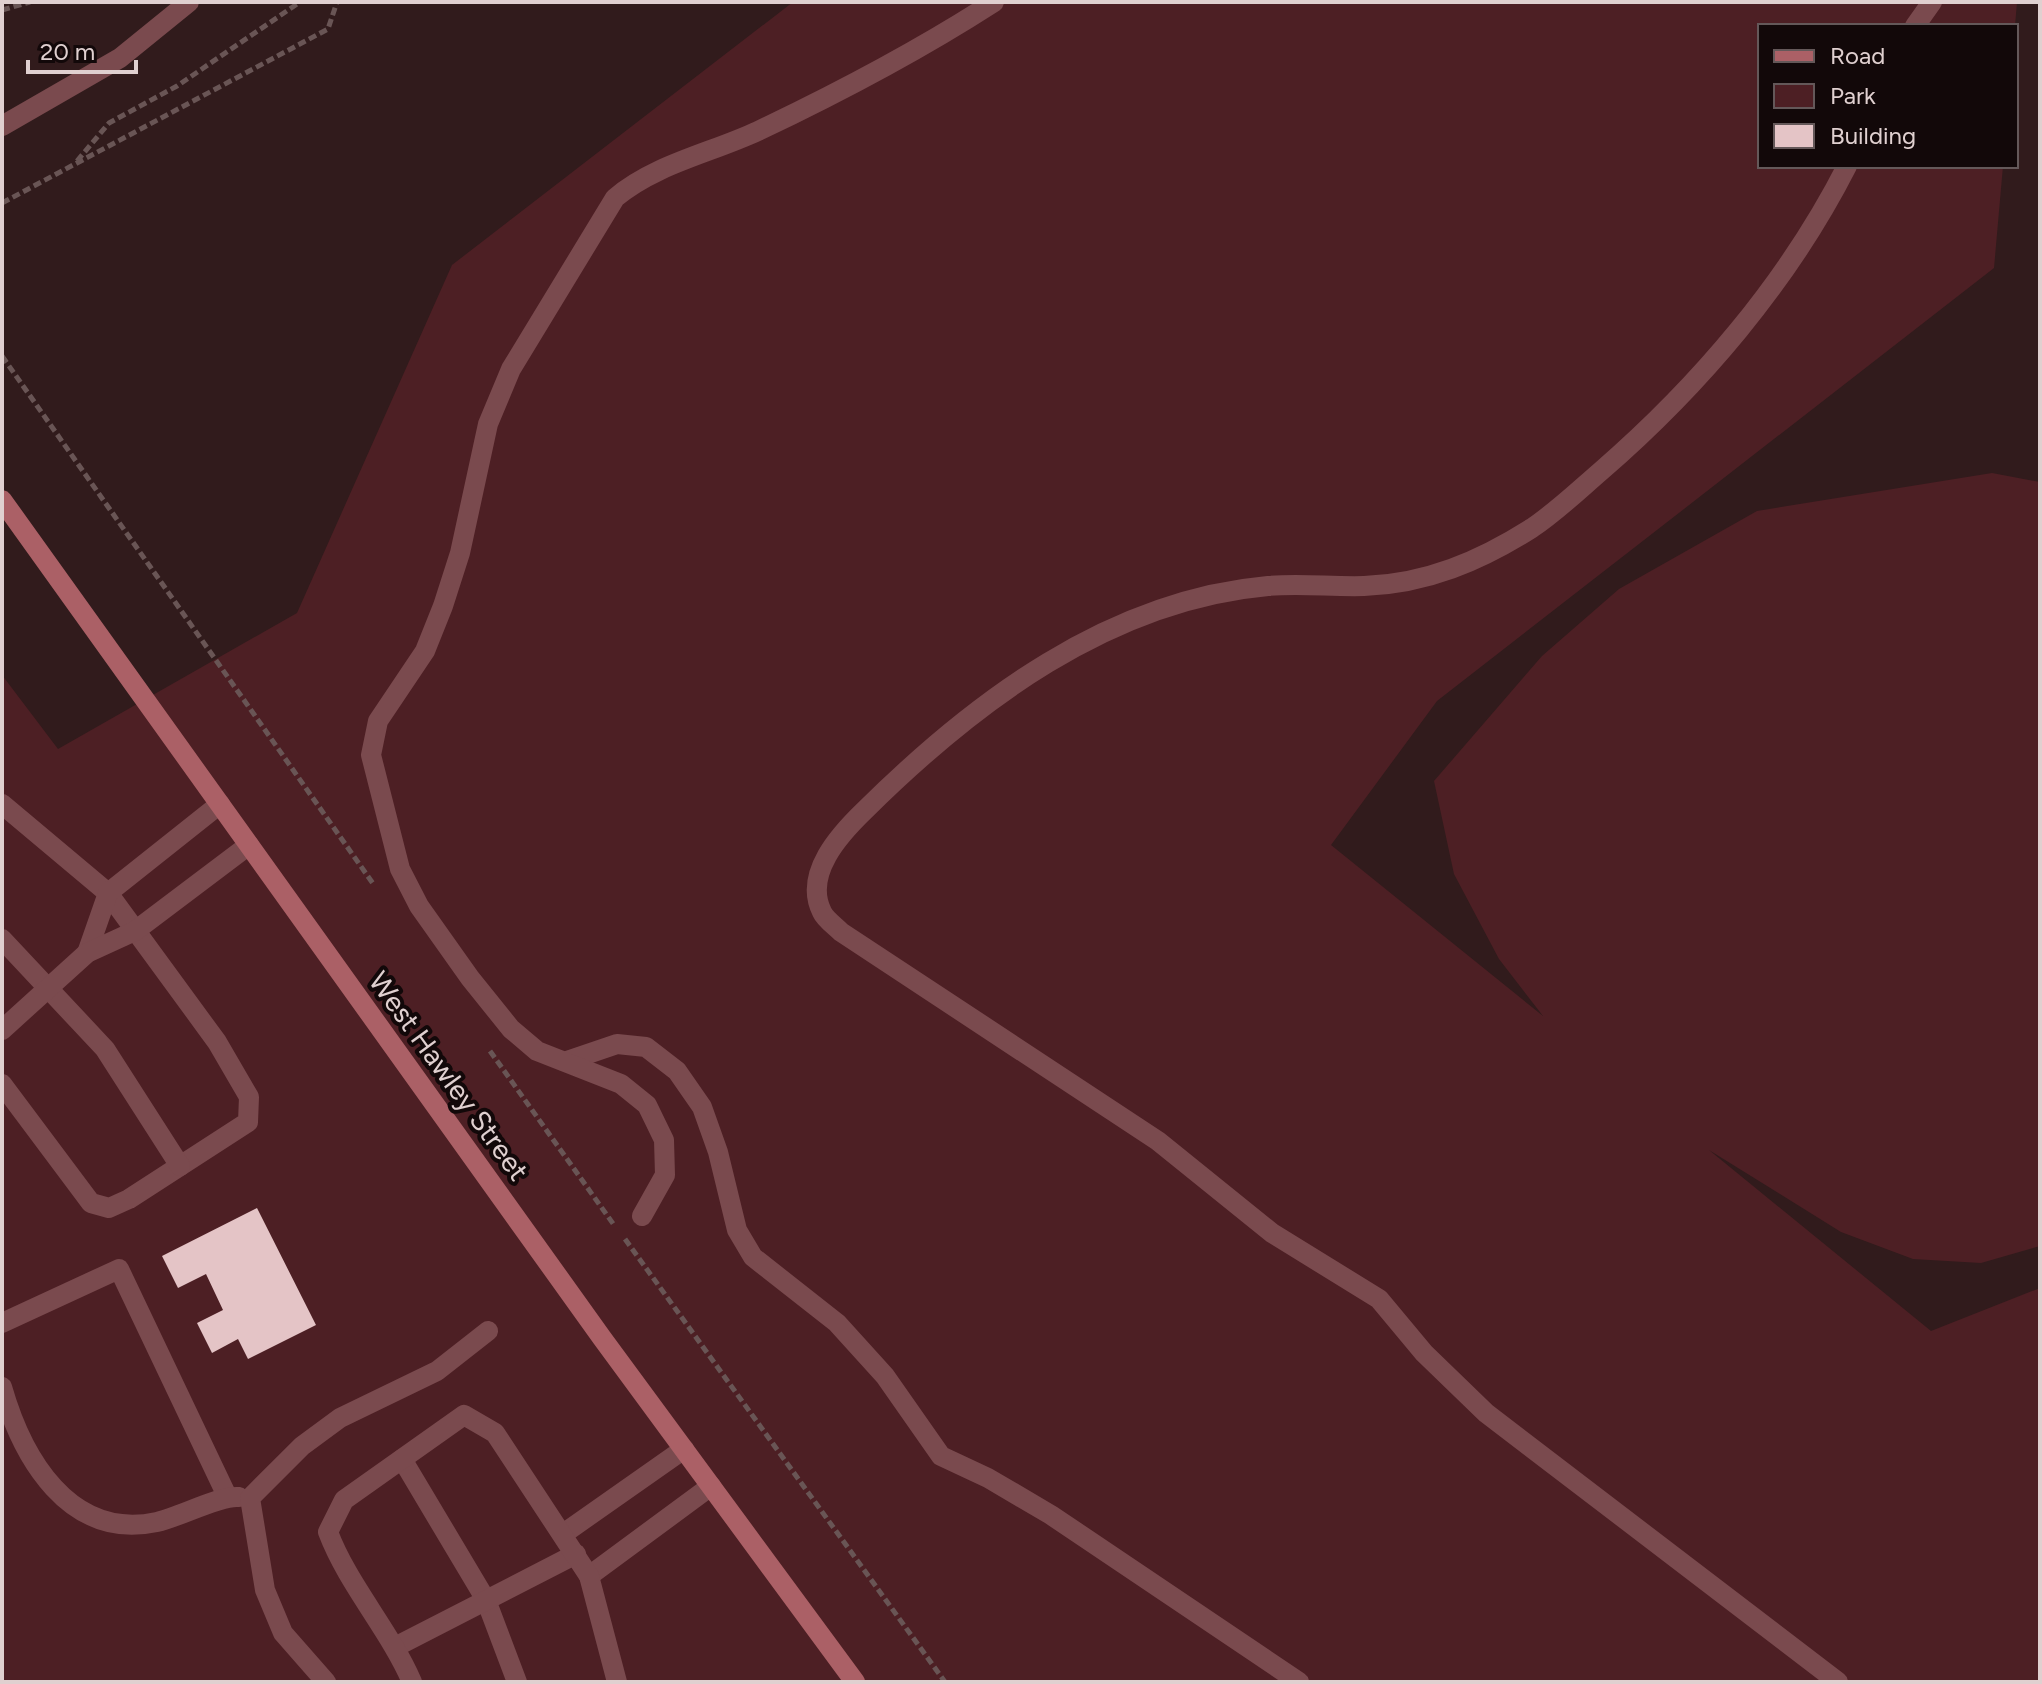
<svg xmlns="http://www.w3.org/2000/svg" width="2042" height="1684" font-family="Figtree,sans-serif">
<style>
.green{fill:#4d1f24}
.building{fill:#e4c4c6}
.lines{fill:none;stroke-linecap:round;stroke-linejoin:round}
.path{stroke:#695555;stroke-width:5;stroke-dasharray:8 4;stroke-linecap:butt}
.lane{stroke:#7a4a4e;stroke-width:20}
.street{stroke:#7a4a4e;stroke-width:20}
.secondary{stroke:#ab6066;stroke-width:20}
.labels{text-anchor:middle;stroke-width:8;stroke-linejoin:round;paint-order:stroke}
.street-label{font-size:28px;fill:#e0d0d0;stroke:#120809}
</style>
<rect width="100%" height="100%" fill="#311b1c"/>
<path class="green" d="M 793,2 L 2017,2 L 2015,26 L 1760,26 L 1760,166 L 2003,166 L 1994,268 L 1437,701 L 1331,845 L 1543,1016 L 1499,959 L 1454,874 L 1434,781 L 1542,656 L 1619,589 L 1757,511 L 1992,473 L 2040,482 L 2040,1246 L 1981,1263 L 1913,1259 L 1841,1232 L 1709,1150 L 1931,1331 L 2040,1288 L 2040,1682 L 2,1682 L 2,675 L 58,749 L 297,613 L 452,265 Z"/>
<path class="building" d="M 257,1208 L 316,1325 L 248,1359 L 238,1339 L 212,1353 L 197,1323 L 223,1310 L 206,1274 L 178,1288 L 162,1256 Z"/>
<g class="lines">
<g class="path">
<path d="M 2,10 L 30,2"/>
<path d="M 77,161 L 109,123 L 177,86 L 300,2"/>
<path d="M 2,203 L 328,29 L 337,2"/>
<path d="M 2,356 L 374,885"/>
<path d="M 490,1051 L 614,1225"/>
<path d="M 625,1239 L 945,1682"/>
</g>
<g class="lane">
<path d="M 1915,26 L 1932,2"/>
<path d="M 2,804 L 108,893 L 217,1042 L 249,1097 L 248,1122 L 129,1199 L 109,1208 L 91,1203 L 2,1084"/>
<path d="M 2,939 L 105,1049 L 180,1166"/>
<path d="M 87,953 L 108,893 L 220,804"/>
<path d="M 2,1030 L 87,953 L 135,931 L 249,845"/>
<path d="M 567,1061 L 617,1044 L 646,1047 L 677,1071 L 702,1107 L 718,1152 L 737,1230 L 753,1257 L 837,1323 L 885,1376 L 941,1456 L 988,1478 L 1051,1515 L 1299,1682"/>
<path d="M 642,1216 L 665,1175 L 664,1140 L 647,1105 L 621,1084 L 537,1051 L 511,1029 L 470,978 L 419,906 L 400,869 L 371,755 L 378,721 L 425,651 L 443,606 L 460,553 L 488,424 L 511,369 L 615,198 C 655,164 711,153 758,131 C 840,92 918,51 994,2"/>
<path d="M 2,1323 L 119,1269 L 227,1496"/>
<path d="M 2,1387 C 22,1457 69,1541 157,1522 C 180,1517 220,1495 239,1497"/>
<path d="M 402,1459 L 486,1600 L 517,1682"/>
<path d="M 563,1534 L 684,1449"/>
<path d="M 589,1576 L 711,1486"/>
<path d="M 397,1646 L 576,1554"/>
<path d="M 326,1682 L 283,1633 L 265,1590 L 250,1498 L 302,1446 L 340,1418 L 437,1371 L 488,1331"/>
<path d="M 412,1682 C 389,1629 348,1585 328,1532 L 344,1500 L 464,1415 L 495,1433 L 589,1576 L 617,1682"/>
<path d="M 1838,1682 L 1486,1413 L 1424,1353 L 1379,1299 L 1272,1233 L 1158,1141 L 841,932 C 835,926 825,919 822,912 C 803,874 840,834 865,810 C 974,702 1109,600 1268,586 C 1299,583 1332,587 1364,586 C 1426,584 1480,561 1532,528 C 1556,512 1579,490 1601,471 C 1699,386 1788,282 1847,166"/>
</g>
<path class="street" d="M 2,126 L 120,58 L 189,2"/>
<path class="secondary" d="M 2,500 L 602,1338 L 855,1682"/>
</g>
<g class="labels">
<g class="street-label">
<text transform="translate(449 1076) rotate(54)" y="10">West Hawley Street</text>
</g>
</g>
<rect width="2042" height="1684" fill="none" stroke="#e0d0d0" stroke-width="8"/>
<rect x="1758" y="24" width="260" height="144" fill="#120809" stroke="#645859" stroke-width="2"/>
<rect x="1774" y="50" width="40" height="12" fill="#ab6066" stroke="#645859" stroke-width="2"/>
<text x="1830" y="64" font-size="24" fill="#e0d0d0">Road</text>
<rect x="1774" y="84" width="40" height="24" fill="#4d1f24" stroke="#645859" stroke-width="2"/>
<text x="1830" y="104" font-size="24" fill="#e0d0d0">Park</text>
<rect x="1774" y="124" width="40" height="24" fill="#e4c4c6" stroke="#645859" stroke-width="2"/>
<text x="1830" y="144" font-size="24" fill="#e0d0d0">Building</text>
<path d="M28 60v12h108v-12" fill="none" stroke="#e0d0d0" stroke-width="4"/>
<text x="40" y="60" font-size="24" fill="#e0d0d0" stroke="#120809" stroke-width="6" paint-order="stroke">20 m</text>
</svg>
